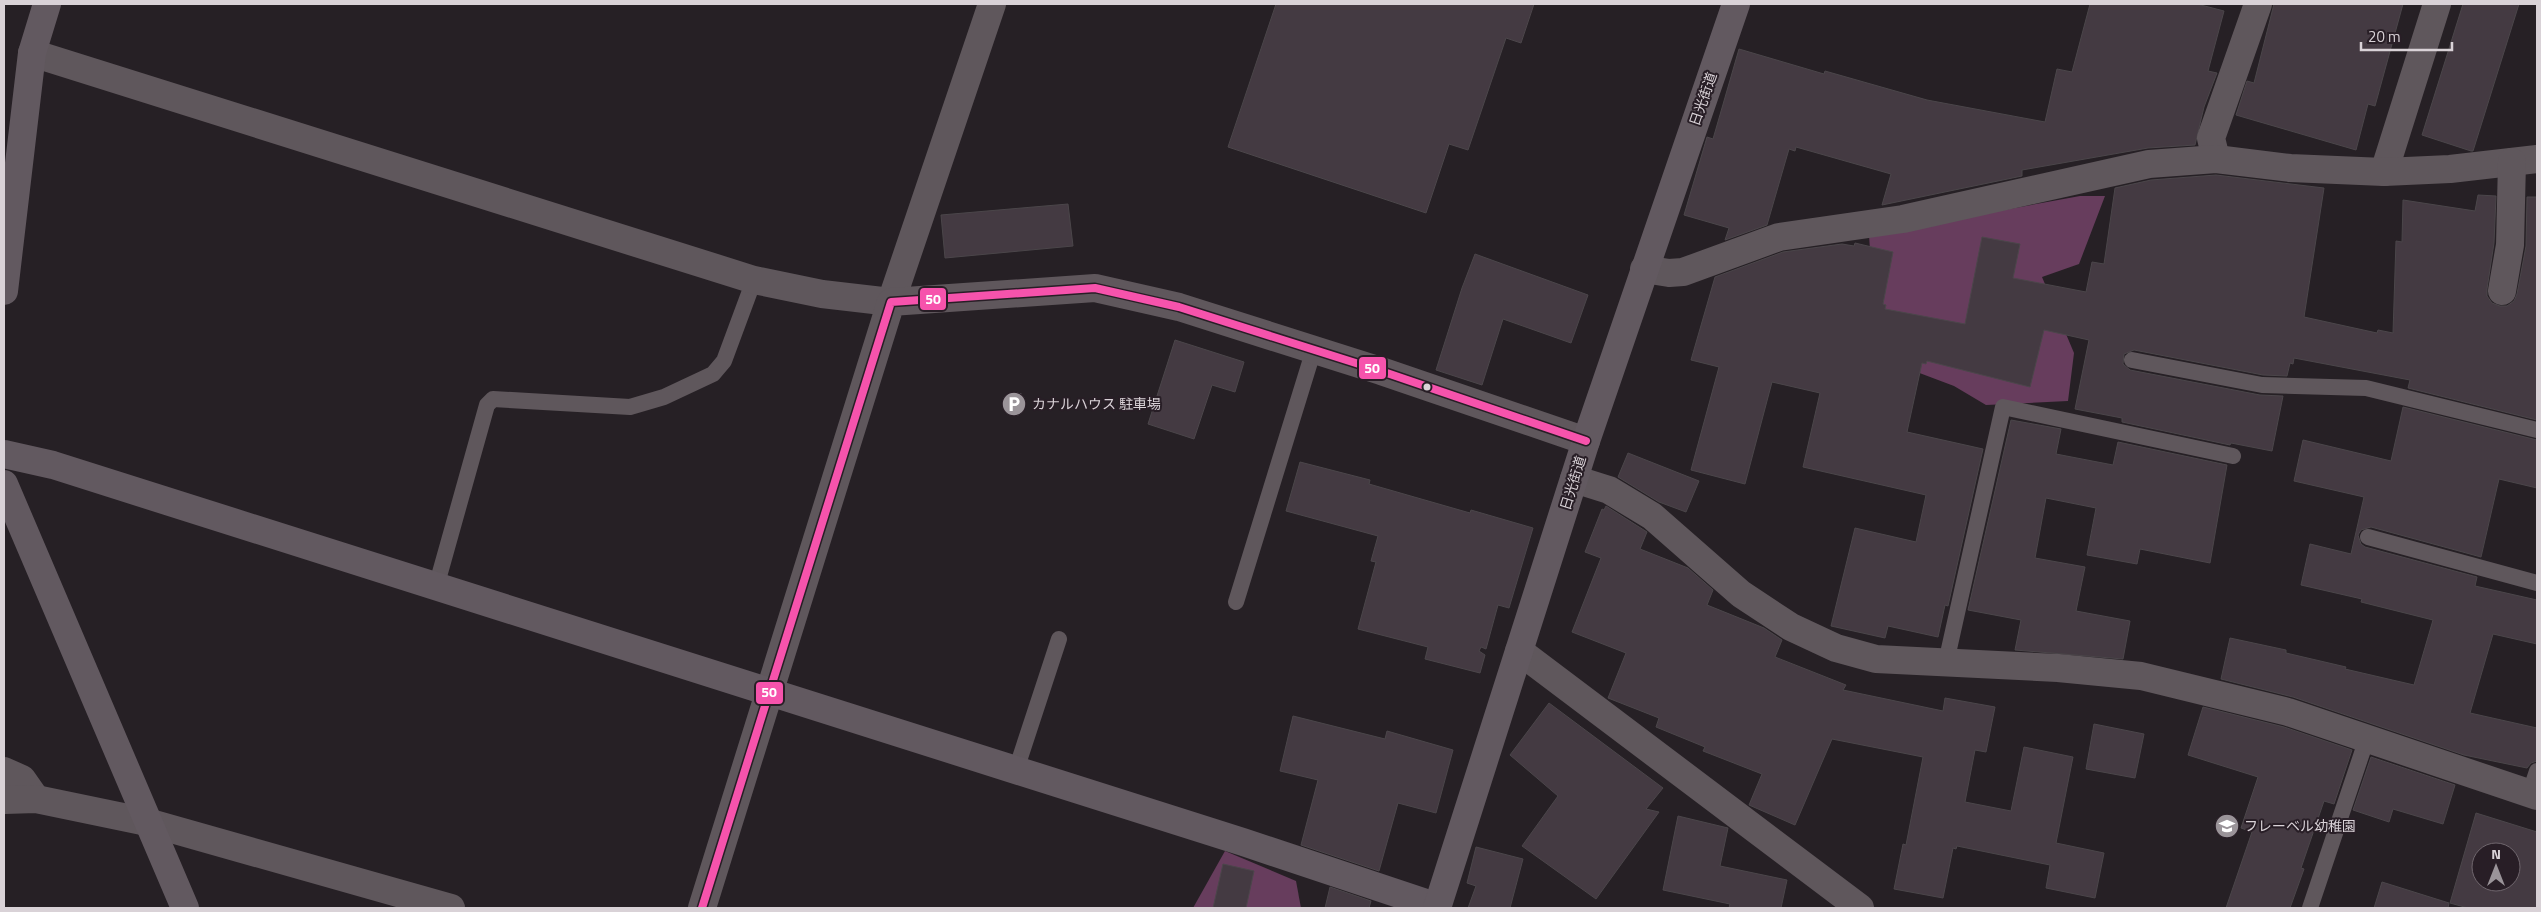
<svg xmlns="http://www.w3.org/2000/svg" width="2541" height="912" font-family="'Titillium Web','Noto Sans JP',sans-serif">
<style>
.forest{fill:#673d5d}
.building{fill:#443a42;stroke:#4b464a;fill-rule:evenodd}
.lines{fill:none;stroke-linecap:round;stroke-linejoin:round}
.lane{stroke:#5f575c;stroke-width:16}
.street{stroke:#5f575c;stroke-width:28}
.secondary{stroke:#625960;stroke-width:28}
.bus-1-casing{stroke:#281e26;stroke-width:11}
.bus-1{stroke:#f653ac;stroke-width:8}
.bus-dot{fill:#d9d2d7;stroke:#281e26;stroke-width:2}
.labels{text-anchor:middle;stroke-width:4;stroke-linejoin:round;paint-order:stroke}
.street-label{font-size:14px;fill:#d9d2d7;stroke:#281e26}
.poi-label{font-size:14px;fill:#d9d2d7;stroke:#281e26;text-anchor:start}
.line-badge{stroke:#281e26;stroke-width:2}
.badge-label{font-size:14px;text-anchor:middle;font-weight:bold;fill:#fff}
</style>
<rect width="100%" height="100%" fill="#262025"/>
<g class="forest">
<path d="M 2080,196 L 2105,196 L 2079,264 L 2042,277 L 2074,353 L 2068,401 L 1986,405 L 1954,386 L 1877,357 L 1869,235 Z"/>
<path d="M 1225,851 L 1296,881 L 1301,908 L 1193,908 Z"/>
</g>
<g class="building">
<path d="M 1276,4 L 1534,4 L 1521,43 L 1506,38 L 1468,150 L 1449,144 L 1426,213 L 1228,147 Z"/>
<path d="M 2090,4 L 2197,4 L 2224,11 L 2208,71 L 2217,73 L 2204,107 L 2195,145 L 2148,148 L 2022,170 L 2022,176 L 1882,205 L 1891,174 L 1796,147 L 1795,151 L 1789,149 L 1767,225 L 1725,240 L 1729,228 L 1684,215 L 1707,137 L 1713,139 L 1739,49 L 1824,74 L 1825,71 L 1927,100 L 2045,122 L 2057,69 L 2072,72 Z"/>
<path d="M 2274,4 L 2403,4 L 2375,106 L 2368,104 L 2356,150 L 2236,115 L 2247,81 L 2254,83 Z"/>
<path d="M 2463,4 L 2519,4 L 2473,151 L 2471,151 L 2422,135 Z"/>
<path d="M 2216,175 L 2324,188 L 2304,317 L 2377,333 L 2378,330 L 2393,333 L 2396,241 L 2402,242 L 2403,200 L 2475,211 L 2478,195 L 2496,196 L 2494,243 L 2487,289 L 2487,296 L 2492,303 L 2500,306 L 2507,306 L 2514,301 L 2517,294 L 2526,246 L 2527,197 L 2537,197 L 2537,420 L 2408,388 L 2410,380 L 2294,358 L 2293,364 L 2290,363 L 2287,376 L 2263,375 L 2134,350 L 2124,354 L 2123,364 L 2130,370 L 2260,395 L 2283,396 L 2272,451 L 2231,443 L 2230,445 L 2122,422 L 2122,418 L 2075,409 L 2089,340 L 2044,330 L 2030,387 L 1927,361 L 1926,364 L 1922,363 L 1907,432 L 1983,449 L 1948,606 L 1945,605 L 1938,637 L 1888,626 L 1885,638 L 1831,626 L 1855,528 L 1916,542 L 1926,495 L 1803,467 L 1820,393 L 1772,382 L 1745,484 L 1691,470 L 1719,367 L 1691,360 L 1715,277 L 1783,252 L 1842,244 L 1854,246 L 1855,243 L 1893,252 L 1883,304 L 1886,305 L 1885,309 L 1965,324 L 1982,237 L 2020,244 L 2013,278 L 2086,292 L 2092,262 L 2104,264 L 2115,188 L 2151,180 Z"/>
<path d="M 1068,204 L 1073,246 L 945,258 L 941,215 Z"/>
<path d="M 1475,254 L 1588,295 L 1571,343 L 1503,319 L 1482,385 L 1436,370 L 1462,288 Z"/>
<path d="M 1175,340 L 1244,362 L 1235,392 L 1212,385 L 1194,439 L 1148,424 Z"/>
<path d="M 2403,407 L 2537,440 L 2537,488 L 2499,479 L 2481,557 L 2371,527 L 2361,530 L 2358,535 L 2361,544 L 2365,547 L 2477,577 L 2475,586 L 2537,600 L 2537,644 L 2493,634 L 2470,713 L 2537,728 L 2537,761 L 2531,763 L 2527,768 L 2464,755 L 2293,697 L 2221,679 L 2230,638 L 2286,650 L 2286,653 L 2346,667 L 2345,669 L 2414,685 L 2433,620 L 2361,602 L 2362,599 L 2301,585 L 2310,544 L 2351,554 L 2364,497 L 2294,481 L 2303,440 L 2391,461 Z"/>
<path d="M 2011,420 L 2061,429 L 2056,454 L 2113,465 L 2118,442 L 2227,465 L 2210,563 L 2140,549 L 2137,564 L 2087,555 L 2096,508 L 2046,498 L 2035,558 L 2085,567 L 2076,611 L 2130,621 L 2123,659 L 2015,650 L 2021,620 L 1968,610 Z"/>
<path d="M 1628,453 L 1699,481 L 1686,512 L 1659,502 L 1618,477 Z"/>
<path d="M 1300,462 L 1370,480 L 1369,484 L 1470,513 L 1471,510 L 1533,528 L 1509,608 L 1498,605 L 1486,649 L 1481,647 L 1479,651 L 1485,655 L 1480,673 L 1425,659 L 1428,647 L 1358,629 L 1376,562 L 1371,561 L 1378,536 L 1286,511 Z"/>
<path d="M 1606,506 L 1647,532 L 1640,549 L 1688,568 L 1713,590 L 1707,605 L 1764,628 L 1782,640 L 1775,657 L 1846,685 L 1843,690 L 1943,711 L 1945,698 L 1995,707 L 1986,752 L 1975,750 L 1965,802 L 2011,811 L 2024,747 L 2073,757 L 2056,843 L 2104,853 L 2095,898 L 2046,888 L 2050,865 L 1957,846 L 1956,849 L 1953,848 L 1943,898 L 1894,889 L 1903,844 L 1906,845 L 1923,757 L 1832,739 L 1795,825 L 1749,805 L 1762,774 L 1703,751 L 1705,747 L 1656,727 L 1659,718 L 1608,698 L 1626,653 L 1572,632 L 1601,558 L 1585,552 L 1602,509 L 1604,510 Z"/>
<path d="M 1549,703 L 1663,788 L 1646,809 L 1659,812 L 1596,899 L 1522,846 L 1558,796 L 1510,755 Z"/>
<path d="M 2203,707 L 2284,727 L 2352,750 L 2334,804 L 2324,801 L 2301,868 L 2304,869 L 2290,908 L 2226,908 L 2252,832 L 2241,828 L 2258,777 L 2188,755 Z"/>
<path d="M 1293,716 L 1385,739 L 1387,731 L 1453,750 L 1436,813 L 1398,803 L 1379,871 L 1301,845 L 1318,780 L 1280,771 Z"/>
<path d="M 2094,724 L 2144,734 L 2135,778 L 2086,769 Z"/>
<path d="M 2371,757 L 2455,785 L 2443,824 L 2393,809 L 2389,822 L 2353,810 Z"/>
<path d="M 2476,813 L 2537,832 L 2537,908 L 2468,908 L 2450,903 ZM 2481,852 L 2511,852 L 2511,882 L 2481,882 Z"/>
<path d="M 1678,816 L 1728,828 L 1720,866 L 1787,880 L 1781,908 L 1729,908 L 1730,904 L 1663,890 Z"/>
<path d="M 1476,847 L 1523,859 L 1510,908 L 1468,908 L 1476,886 L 1467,883 Z"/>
<path d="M 1223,864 L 1254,871 L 1246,908 L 1213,908 Z"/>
<path d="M 2382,882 L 2449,903 L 2448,908 L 2374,908 Z"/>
<path d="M 1330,887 L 1371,901 L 1369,908 L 1325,908 Z"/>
</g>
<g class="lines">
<g class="lane">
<path d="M 2132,360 L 2262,385 L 2366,388 L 2537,430"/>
<path d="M 2368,537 L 2537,583"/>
<path d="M 436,587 L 487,405 L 493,399 L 630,407 L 664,397 L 713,374 L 724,361 L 754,280"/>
<path d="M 1236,602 L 1314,349"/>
<path d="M 1950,664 L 1949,649 L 2003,407 L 2233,456"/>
<path d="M 1016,770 L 1059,639"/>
<path d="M 2530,792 L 2537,771"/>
<path d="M 2310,908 L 2367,738"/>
</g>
<g class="street">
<path d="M 32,53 L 754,280 L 822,294 L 891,302 L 992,4"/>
<path d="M 2216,159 L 2211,138 L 2258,4"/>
<path d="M 2384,172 L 2437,4"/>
<path d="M 1644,269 L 1669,273 L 1683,272 L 1779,237 L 1903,219 L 2149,164 L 2216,159 L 2290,168 L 2384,172 L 2450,169 L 2537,159"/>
<path d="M 2502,291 L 2510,245 L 2512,162"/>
<path d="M 1574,479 L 1609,490 L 1652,516 L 1741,594 L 1791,627 L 1836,648 L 1876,659 L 2058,668 L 2141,676 L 2288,712 L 2537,796"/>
<path d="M 1519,651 L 1860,908"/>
<path d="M 4,771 L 22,779 L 36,799"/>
<path d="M 4,800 L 36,799 L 147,822 L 451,908"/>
<path d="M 702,908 L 891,302 L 1095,288 L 1179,307 L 1381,371 L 1586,441"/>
</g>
<g class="secondary">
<path d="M 4,291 L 32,53 L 47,4"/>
<path d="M 4,454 L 53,465 L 1243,842 L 1438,907"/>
<path d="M 4,484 L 185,908"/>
<path d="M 1437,908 L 1586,441 L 1736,4"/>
</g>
<g class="bus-1-casing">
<path id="bus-1" d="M 702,908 L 891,302 L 1095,288 L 1179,307 L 1381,371 L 1586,441"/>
</g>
<use href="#bus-1" class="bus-1"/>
</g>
<defs>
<g id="parking-disc" transform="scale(1.25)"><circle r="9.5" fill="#9a9499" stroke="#281e26"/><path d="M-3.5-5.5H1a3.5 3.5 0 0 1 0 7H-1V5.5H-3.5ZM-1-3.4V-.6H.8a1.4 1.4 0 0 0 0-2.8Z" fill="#fff"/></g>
<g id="school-disc" transform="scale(1.25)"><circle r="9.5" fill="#9a9499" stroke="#281e26"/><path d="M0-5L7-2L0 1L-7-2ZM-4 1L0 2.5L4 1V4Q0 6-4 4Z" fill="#fff"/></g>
</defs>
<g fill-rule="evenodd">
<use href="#parking-disc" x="1014" y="404"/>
<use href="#school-disc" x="2227" y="826"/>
</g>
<circle class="bus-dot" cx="1427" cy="387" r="4.5"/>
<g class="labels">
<g class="street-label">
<text transform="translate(1703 99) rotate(-71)" y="5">日光街道</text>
<text transform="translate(1573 483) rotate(-73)" y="5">日光街道</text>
</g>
<g class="poi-label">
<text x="1032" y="409">カナルハウス 駐車場</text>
<text x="2244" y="831">フレーベル幼稚園</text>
</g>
</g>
<g class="line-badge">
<rect x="919" y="287" width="28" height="24" rx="5" fill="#f653ac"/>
<rect x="1358" y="356" width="29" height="24" rx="5" fill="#f653ac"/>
<rect x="755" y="681" width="29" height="24" rx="5" fill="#f653ac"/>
</g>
<g class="badge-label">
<text x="933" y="304">50</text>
<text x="1372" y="373">50</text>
<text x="769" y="697">50</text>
</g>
<rect width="2541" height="912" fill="none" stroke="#d9d2d7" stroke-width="10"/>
<g transform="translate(2496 867)"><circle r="24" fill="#281e26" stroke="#6f666d"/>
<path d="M0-4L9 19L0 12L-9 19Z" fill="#9a9499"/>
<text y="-8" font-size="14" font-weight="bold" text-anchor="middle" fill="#d9d2d7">N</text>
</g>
<path d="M2361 42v8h91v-8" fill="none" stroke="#d9d2d7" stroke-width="2.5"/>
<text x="2368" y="42" font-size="15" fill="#d9d2d7" stroke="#281e26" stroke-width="4" paint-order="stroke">20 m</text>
</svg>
